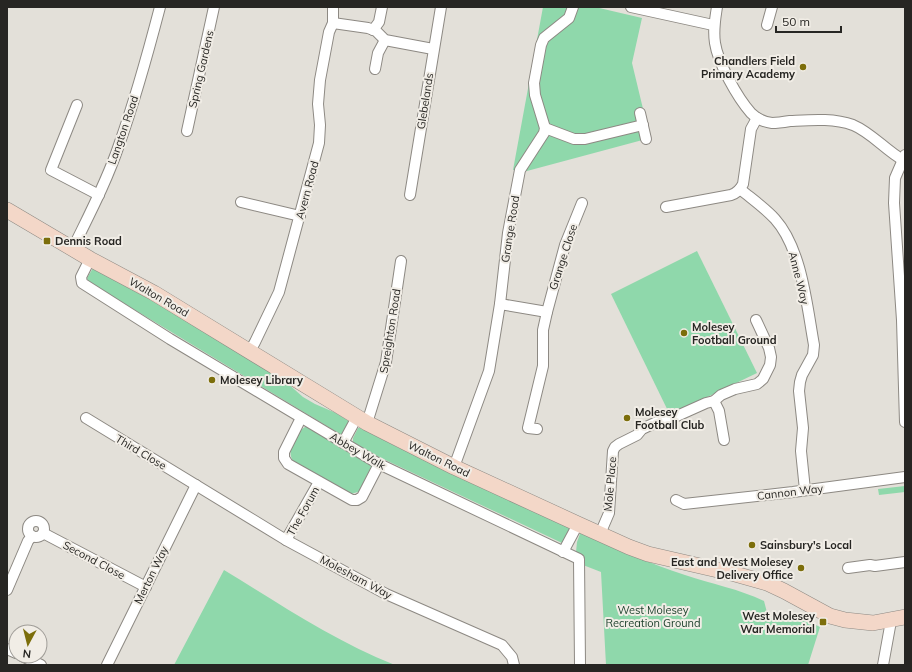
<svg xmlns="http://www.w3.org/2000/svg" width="912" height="672" font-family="Mulish,sans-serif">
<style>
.green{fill:#8fd8ab}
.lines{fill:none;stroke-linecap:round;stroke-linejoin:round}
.street-casing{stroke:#8d8983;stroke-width:12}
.secondary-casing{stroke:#8d8983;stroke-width:16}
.street{stroke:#fff;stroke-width:10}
.secondary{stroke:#f3d7c8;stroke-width:15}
.poi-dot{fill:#7c6e0b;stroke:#f1ede6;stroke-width:1.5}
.labels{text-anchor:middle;stroke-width:4;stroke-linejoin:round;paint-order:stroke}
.poi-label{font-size:11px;font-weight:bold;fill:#272623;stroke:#f1ede6;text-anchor:start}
.street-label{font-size:11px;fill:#272623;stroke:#f1ede6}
.park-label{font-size:11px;fill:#193e29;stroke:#f1ede6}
</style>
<rect width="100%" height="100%" fill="#e3e0d9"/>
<g class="green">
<path d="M 543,7 L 595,7 L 642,18 L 632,63 L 650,138 L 527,171 L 513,170 Z"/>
<path d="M 697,251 L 757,373 L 670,415 L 611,294 Z"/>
<path d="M 93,268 L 176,314 L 286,382 L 303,397 L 315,404 L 336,413 L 349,421 L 349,424 L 344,434 L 340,434 L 92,284 L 88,281 L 87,278 Z"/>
<path d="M 305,427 L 308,427 L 371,464 L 373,468 L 361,491 L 351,494 L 345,494 L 293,461 C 286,449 296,439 302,429 Z"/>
<path d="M 358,428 L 362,428 L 399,448 L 411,452 L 570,527 C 571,533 567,540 562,543 L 379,457 L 353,442 L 353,438 Z"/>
<path d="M 905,486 L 905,492 L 879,495 L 878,489 Z"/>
<path d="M 581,531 C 616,547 649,564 685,575 C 712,584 739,589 764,601 L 769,620 L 778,613 L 794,614 L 820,627 L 808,665 L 606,665 L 601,572 L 583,565 L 583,556 L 576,552 L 577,542 Z"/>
<path d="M 224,570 C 280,604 334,641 395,665 L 174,665 Z"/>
</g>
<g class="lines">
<g class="street-casing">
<g id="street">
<path d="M 631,7 L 713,25"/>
<path d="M 717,7 C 715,20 713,30 715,43 C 718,63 737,97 751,113 C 756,118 764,122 772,123 C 778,123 784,122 790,121 C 811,120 833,118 853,125 C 872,133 885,150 903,160"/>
<path d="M 333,23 L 368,28 L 376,31 L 385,40 L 433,49"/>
<path d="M 767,25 L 772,7"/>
<path d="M 373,30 L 379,22 L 382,7"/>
<path d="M 375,69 L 378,53 L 385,40"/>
<path d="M 77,105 L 51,170 L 99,195"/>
<path d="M 640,113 L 646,139"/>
<path d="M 545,128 L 574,139 L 585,139 L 643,125"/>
<path d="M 187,131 L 214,7"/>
<path d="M 905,155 L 895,178 L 894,203 L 902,320 L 905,422"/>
<path d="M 740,189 C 752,199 765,208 775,219 C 802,249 807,307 814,345 L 813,355 L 802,375 L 800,382 L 799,391 L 803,428 L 801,451 L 805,490"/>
<path d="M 410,195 L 441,7"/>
<path d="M 241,202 L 300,216"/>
<path d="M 666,207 L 731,195 C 737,193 740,190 743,184 L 751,129 L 757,118"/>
<path d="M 73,248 C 89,215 107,181 119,145 C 135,100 148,53 160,7"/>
<path d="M 90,259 L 81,277 L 82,283 L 170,339 L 379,464 L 579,559 L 580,665"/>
<path d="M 500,304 L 547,312"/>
<path d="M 250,351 L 255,342 L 279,292 L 319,143 L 320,125 L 318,104 L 320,80 L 329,32 L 333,23 L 333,7"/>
<path d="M 714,401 L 719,411 L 724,440"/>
<path d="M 86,418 L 286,540 L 386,594 L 502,645 L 512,657 L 514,665"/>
<path d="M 301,418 L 284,452 L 284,458 L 288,464 L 352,500 L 357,500 L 362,497 L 379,464"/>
<path d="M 367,423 L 386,362 L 401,261"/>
<path d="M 537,429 L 528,428 L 543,366 L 543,330 L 547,312 L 565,245 L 582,203"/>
<path d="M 343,443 L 357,417"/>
<path d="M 454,467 L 489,371 L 500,304 L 508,233 L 520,170 L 544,133 L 545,128 L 535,95 L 534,83 L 541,45 L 544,38 L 569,18 L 573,7"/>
<path d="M 676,500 L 684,504 L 793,492 L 905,477"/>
<circle cx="36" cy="529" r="8"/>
<path d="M 43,533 L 146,587"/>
<path d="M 600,534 L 609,513 L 613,451 L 615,447 L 619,444 L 637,435 L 642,429 L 659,421 L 668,420 L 706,403 L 714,401 L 721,395 L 735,389 L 757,384 L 763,379 L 770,365 L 771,357 L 769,348 L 756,320"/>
<path d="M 286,540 L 319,482"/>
<path d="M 563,552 L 578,524"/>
<path d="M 848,568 L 870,565 L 875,566 L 905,562"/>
<path d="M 7,590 L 28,541 L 32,536"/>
<path d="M 7,649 L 16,653"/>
<path d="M 22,656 L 41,665"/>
<path d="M 107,665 L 196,485"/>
<path d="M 883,665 L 891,621"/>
</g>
</g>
<g class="secondary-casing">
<path id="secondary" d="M 7,210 L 90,259 L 154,293 L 367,423 L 454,467 L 578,524 L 629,547 L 648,554 L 735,574 L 767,583 L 784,591 L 830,616 L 845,620 L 873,623 L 905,617"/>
</g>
<use href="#street" class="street"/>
<use href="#secondary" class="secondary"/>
</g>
<g class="poi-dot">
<circle cx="803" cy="67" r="4"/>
<rect x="43" y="237" width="8" height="8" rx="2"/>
<circle cx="684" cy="333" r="4"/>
<circle cx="212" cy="380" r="4"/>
<circle cx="627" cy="418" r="4"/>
<circle cx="752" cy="545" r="4"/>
<circle cx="801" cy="568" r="4"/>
<rect x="819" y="618" width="8" height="8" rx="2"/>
</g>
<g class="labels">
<g class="poi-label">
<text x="795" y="65" text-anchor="end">Chandlers Field<tspan x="795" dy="13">Primary Academy</tspan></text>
<text x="55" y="245">Dennis Road</text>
<text x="692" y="331">Molesey<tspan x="692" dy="13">Football Ground</tspan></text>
<text x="220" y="384">Molesey Library</text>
<text x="635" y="416">Molesey<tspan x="635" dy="13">Football Club</tspan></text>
<text x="760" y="549">Sainsbury's Local</text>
<text x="793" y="566" text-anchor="end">East and West Molesey<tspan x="793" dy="13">Delivery Office</tspan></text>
<text x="815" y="620" text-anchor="end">West Molesey<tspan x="815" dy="13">War Memorial</tspan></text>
</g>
<g class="street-label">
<text transform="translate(201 69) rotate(-77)" y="4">Spring Gardens</text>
<text transform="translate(425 101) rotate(-81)" y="4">Glebelands</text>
<text transform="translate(123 130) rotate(-71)" y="4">Langton Road</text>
<text transform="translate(307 190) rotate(-75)" y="4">Avern Road</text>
<text transform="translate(510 229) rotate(-81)" y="4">Grange Road</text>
<text transform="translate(563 257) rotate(-72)" y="4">Grange Close</text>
<text transform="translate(799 278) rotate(76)" y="4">Anne Way</text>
<text transform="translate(159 297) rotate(30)" y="4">Walton Road</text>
<text transform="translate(390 331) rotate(-81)" y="4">Spreighton Road</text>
<text transform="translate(358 451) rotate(30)" y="4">Abbey Walk</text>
<text transform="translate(141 452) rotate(31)" y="4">Third Close</text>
<text transform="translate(439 459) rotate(26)" y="4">Walton Road</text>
<text transform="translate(610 484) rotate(-85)" y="4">Mole Place</text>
<text transform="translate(790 492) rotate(-7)" y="4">Cannon Way</text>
<text transform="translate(303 511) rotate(-61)" y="4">The Forum</text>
<text transform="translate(94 560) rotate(28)" y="4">Second Close</text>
<text transform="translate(151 575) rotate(-64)" y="4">Merton Way</text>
<text transform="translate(356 577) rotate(28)" y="4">Molesham Way</text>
</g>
<g class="park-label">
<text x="653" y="614">West Molesey<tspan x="653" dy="13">Recreation Ground</tspan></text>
</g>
</g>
<rect width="912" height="672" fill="none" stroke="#272623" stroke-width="16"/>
<g transform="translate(28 644) rotate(187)"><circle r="19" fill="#f1ede6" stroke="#a09d98"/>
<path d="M0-3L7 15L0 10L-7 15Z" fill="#7c6e0b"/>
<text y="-6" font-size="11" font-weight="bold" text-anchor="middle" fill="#272623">N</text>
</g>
<path d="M776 26v6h65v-6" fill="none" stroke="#272623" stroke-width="2"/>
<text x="782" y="26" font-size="12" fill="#272623" stroke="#f1ede6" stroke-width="3" paint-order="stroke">50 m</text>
</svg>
